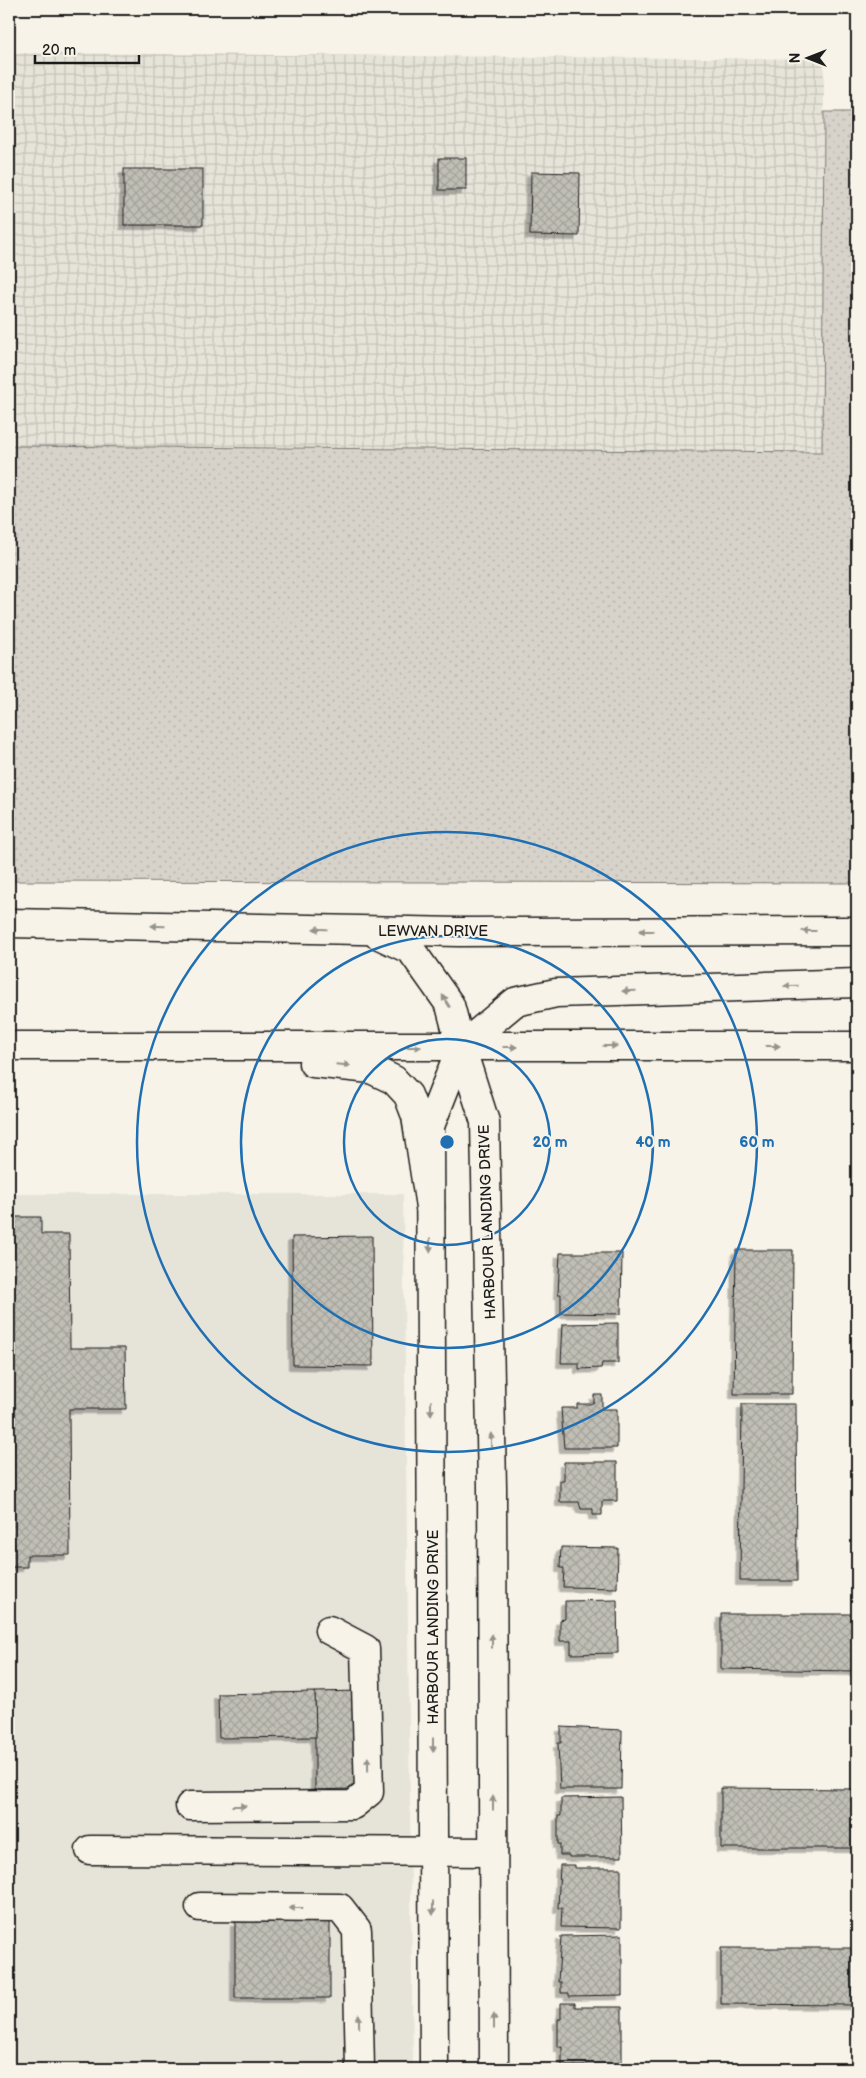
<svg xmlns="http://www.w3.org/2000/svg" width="866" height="2078" font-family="'Balsamiq Sans',sans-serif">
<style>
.built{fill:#e6e3d9}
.industrial{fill:url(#industrial-grid)}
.grass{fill:url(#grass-dots);stroke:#7a7874}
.building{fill:url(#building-cross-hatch);stroke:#1c1c1c;filter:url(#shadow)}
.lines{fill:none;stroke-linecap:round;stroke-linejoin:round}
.minor-casing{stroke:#1c1c1c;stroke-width:31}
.major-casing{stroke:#1c1c1c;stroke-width:31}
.minor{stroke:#f7f3e8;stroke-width:28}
.major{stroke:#f7f3e8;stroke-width:28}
.oneway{fill:#94928c}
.ring{fill:none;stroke:#1f6fb2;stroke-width:2.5}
.labels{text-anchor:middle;stroke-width:4;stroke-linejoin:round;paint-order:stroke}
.street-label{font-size:15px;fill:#1c1c1c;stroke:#f7f3e8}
.centre{fill:#1f6fb2;stroke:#f7f3e8;stroke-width:2.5}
.ring-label{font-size:15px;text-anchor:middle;font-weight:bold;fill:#1f6fb2;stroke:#f7f3e8;stroke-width:4;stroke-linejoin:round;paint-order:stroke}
</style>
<defs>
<pattern id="industrial-grid" width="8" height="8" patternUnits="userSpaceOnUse" patternTransform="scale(1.25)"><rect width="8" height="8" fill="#e6e3d9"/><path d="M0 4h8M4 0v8" fill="none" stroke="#c5c2ba"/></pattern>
<pattern id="grass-dots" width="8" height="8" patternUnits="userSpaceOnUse" patternTransform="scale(1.25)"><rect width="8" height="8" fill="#d7d3cb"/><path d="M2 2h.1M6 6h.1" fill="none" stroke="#b8b5ae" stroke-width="1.8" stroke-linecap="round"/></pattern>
<pattern id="building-cross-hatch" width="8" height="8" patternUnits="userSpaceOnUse" patternTransform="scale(1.25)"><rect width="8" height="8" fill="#c0beb5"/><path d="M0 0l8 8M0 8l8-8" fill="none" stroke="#a4a39b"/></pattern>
<filter id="shadow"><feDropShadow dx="-4.5" dy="4.5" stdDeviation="0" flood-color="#0004"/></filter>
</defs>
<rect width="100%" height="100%" fill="#f7f3e8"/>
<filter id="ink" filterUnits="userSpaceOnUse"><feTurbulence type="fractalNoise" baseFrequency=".02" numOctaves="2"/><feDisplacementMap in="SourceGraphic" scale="10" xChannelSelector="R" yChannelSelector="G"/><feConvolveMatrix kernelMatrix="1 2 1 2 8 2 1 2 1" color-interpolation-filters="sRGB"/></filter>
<g filter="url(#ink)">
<path class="built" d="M 9,1194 L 403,1194 L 413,2069 L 9,2069 Z"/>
<path class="industrial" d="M 9,53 L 824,59 L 822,452 L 9,446 Z"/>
<path class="grass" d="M 824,112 L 857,112 L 857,883 L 9,881 L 9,446 L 822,452 Z"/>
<g class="building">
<rect x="439" y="158" width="27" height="32"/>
<rect x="124" y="169" width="79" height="56"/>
<path d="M 531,172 L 580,173 L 579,236 L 530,235 Z"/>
<path d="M 9,1217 L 41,1217 L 41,1234 L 69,1234 L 70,1348 L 125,1348 L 126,1409 L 69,1409 L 70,1555 L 27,1555 L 27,1567 L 9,1567 Z"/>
<path d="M 372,1236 L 373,1366 L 293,1365 L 292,1237 Z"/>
<path d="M 736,1250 L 793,1250 L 792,1394 L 734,1394 Z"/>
<path d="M 560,1253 L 622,1253 L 621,1314 L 561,1313 L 561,1294 L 558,1294 Z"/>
<path d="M 618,1323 L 618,1363 L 602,1363 L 601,1368 L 579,1369 L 579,1363 L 561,1363 L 563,1324 Z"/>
<path d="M 594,1395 L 602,1395 L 602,1409 L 617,1409 L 617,1448 L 564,1448 L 561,1408 L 577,1408 L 577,1404 L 590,1404 L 594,1402 Z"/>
<path d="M 742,1404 L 796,1404 L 797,1581 L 740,1581 Z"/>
<path d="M 564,1462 L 617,1462 L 617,1501 L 602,1501 L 602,1515 L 593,1515 L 593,1509 L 581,1509 L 579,1502 L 560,1502 L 560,1481 L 564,1481 Z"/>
<path d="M 561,1547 L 618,1548 L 617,1588 L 563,1587 L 564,1568 L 560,1568 Z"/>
<path d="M 617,1600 L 618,1653 L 571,1654 L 571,1641 L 560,1641 L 560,1620 L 565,1619 L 565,1601 Z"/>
<path d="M 721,1614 L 857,1614 L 857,1671 L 721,1669 Z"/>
<path d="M 359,1691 L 360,1776 L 349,1789 L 315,1790 L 315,1692 Z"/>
<path d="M 315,1692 L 316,1737 L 219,1738 L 218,1694 Z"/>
<path d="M 561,1727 L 622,1730 L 621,1789 L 560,1789 L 558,1743 L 561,1743 Z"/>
<path d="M 721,1788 L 857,1789 L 857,1848 L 721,1848 Z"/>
<path d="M 621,1797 L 622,1857 L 569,1857 L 569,1855 L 560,1855 L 560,1844 L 558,1844 L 558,1816 L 561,1816 L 561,1798 Z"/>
<path d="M 560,1865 L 575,1865 L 575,1868 L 621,1868 L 621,1928 L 561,1927 L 562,1908 L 558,1908 Z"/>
<path d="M 330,1921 L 330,1998 L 235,1998 L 235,1922 Z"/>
<path d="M 622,1935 L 622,1995 L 569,1996 L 569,1993 L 561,1993 L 561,1982 L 558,1982 L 561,1936 Z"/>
<path d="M 721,1948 L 857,1948 L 857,2005 L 721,2004 Z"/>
<path d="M 561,2003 L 575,2003 L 575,2007 L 622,2007 L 622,2066 L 562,2066 L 562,2047 L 558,2047 L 558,2019 L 561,2019 Z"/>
</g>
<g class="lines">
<g class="minor-casing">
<g id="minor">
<path d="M 461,1047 L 485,1122 L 492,1488 L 494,2069"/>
<path d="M 190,1806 L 353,1805 L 369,1792 L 365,1649 L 329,1630"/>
<path d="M 90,1850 L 493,1852"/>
<path d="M 200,1907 L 340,1908 L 357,1930 L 360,2069"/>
<path d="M 434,2069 L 430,1126 L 461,1047"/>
</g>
</g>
<g class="major-casing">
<g id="major">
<path d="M 9,923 L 459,932 L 857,931"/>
<path d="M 377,934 L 411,950 L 450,1005 L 461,1047"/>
<path d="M 9,1046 L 857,1046"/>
<path d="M 461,1047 L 515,1002 L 556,993 L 857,983"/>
<path d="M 313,1063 L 371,1069 L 394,1080 L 408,1095 L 416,1116 L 430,1207"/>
</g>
</g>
<use href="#minor" class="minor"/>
<use href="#major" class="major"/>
</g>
<defs><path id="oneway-solid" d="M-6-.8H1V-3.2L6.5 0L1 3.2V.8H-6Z" transform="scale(1.25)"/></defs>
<g class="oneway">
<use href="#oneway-solid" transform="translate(158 926) rotate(-179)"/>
<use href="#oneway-solid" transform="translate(320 929) rotate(-179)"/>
<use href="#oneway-solid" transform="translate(646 931) rotate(180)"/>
<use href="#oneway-solid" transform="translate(809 931) rotate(180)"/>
<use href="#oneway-solid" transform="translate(791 986) rotate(178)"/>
<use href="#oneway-solid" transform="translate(629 991) rotate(178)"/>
<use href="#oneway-solid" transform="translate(446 1001) rotate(-122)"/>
<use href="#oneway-solid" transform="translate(610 1046)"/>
<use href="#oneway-solid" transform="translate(773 1046)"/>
<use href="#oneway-solid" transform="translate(414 1047)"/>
<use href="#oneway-solid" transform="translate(510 1047)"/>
<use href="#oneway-solid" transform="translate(343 1065) rotate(5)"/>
<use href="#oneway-solid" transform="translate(430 1245) rotate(90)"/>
<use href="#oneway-solid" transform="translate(431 1408) rotate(90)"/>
<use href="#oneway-solid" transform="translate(491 1440) rotate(-91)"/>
<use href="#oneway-solid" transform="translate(492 1641) rotate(-90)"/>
<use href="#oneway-solid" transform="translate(433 1745) rotate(90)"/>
<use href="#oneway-solid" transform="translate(368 1764) rotate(-91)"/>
<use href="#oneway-solid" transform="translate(493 1803) rotate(-90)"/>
<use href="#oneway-solid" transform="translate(239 1806)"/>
<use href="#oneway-solid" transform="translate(296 1908) rotate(-180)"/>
<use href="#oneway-solid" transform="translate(433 1908) rotate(90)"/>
<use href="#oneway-solid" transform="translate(359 2021) rotate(-91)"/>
<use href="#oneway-solid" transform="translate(494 2021) rotate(-90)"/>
</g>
</g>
<g class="ring">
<circle cx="447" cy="1142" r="103"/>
<circle cx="447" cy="1142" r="206"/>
<circle cx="447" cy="1142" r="310"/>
</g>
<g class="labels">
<g class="street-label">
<text x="433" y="936">LEWVAN DRIVE</text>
<text transform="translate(487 1222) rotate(-92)" y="5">HARBOUR LANDING DRIVE</text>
<text transform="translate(433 1627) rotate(-90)" y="5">HARBOUR LANDING DRIVE</text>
</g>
</g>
<circle cx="447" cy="1142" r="8" class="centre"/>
<g class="ring-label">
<text x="550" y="1147">20 m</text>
<text x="653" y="1147">40 m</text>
<text x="757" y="1147">60 m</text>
</g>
<rect width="866" height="2078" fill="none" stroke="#f7f3e8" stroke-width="30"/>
<rect x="15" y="15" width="836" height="2048" fill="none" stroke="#1c1c1c" stroke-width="2" filter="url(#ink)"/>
<g transform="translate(808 58) rotate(270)" stroke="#f7f3e8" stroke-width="4" paint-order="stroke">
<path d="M0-4L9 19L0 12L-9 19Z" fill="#1c1c1c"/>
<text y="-8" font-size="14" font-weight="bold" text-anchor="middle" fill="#1c1c1c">N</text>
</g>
<path d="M35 55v8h104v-8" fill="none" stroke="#1c1c1c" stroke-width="2.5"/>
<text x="42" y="55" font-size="15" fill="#1c1c1c" stroke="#f7f3e8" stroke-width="4" paint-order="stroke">20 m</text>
</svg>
